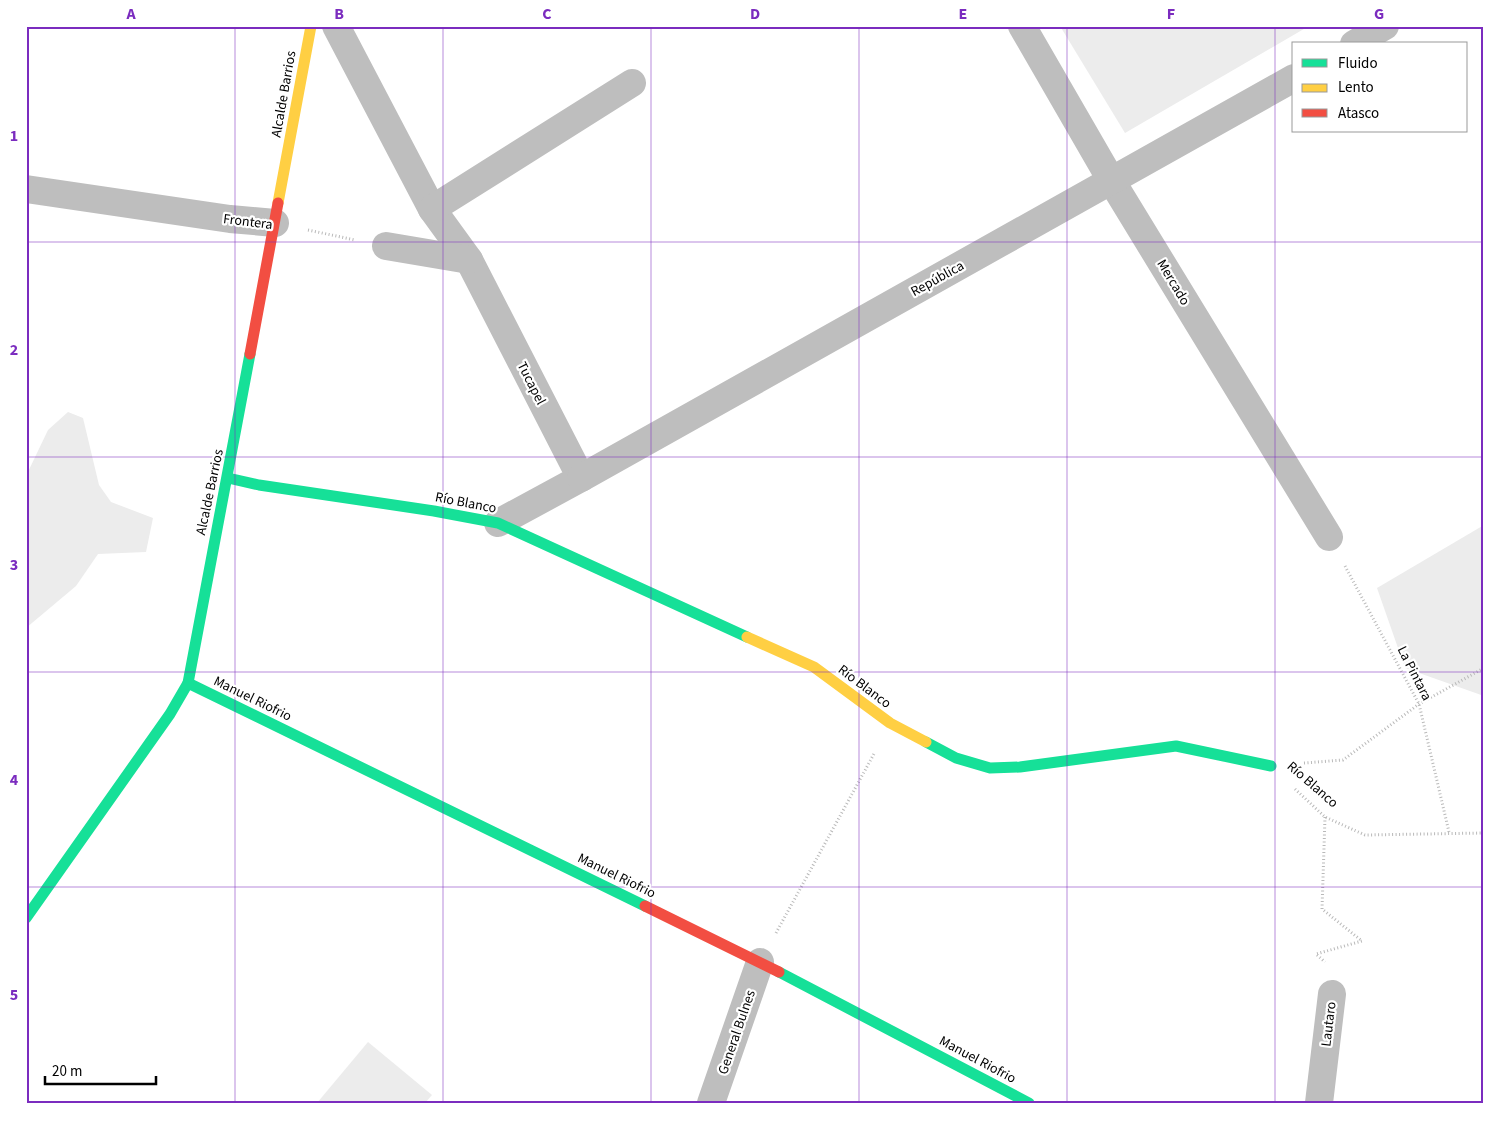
<svg xmlns="http://www.w3.org/2000/svg" width="1510" height="1129" font-family="'Source Sans 3',sans-serif">
<style>
.green{fill:#ececec}
.lines{fill:none;stroke-linecap:round;stroke-linejoin:round}
.path{stroke:#b9b9b9;stroke-width:3;stroke-dasharray:1 2.5;stroke-linecap:butt}
.street{stroke:#bebebe;stroke-width:28}
.fast{stroke:#16e098;stroke-width:11}
.slow{stroke:#ffcf43;stroke-width:11}
.jam{stroke:#f24e42;stroke-width:11}
.grid{fill:none;stroke:#7b2cbf;stroke-width:1;stroke-opacity:0.55}
.labels{text-anchor:middle;stroke-width:4.5;stroke-linejoin:round;paint-order:stroke}
.street-label{font-size:14px;fill:#000;stroke:#fff}
.neatline{fill:none;stroke:#7b2cbf;stroke-width:2}
.grid-label{font-size:16px;text-anchor:middle;font-weight:bold;fill:#7b2cbf}
</style>
<rect width="100%" height="100%" fill="#fff"/>
<g class="green">
<path d="M 1060,26 L 1309,26 L 1125,133 Z"/>
<path d="M 68,412 L 83,418 L 99,485 L 111,502 L 153,518 L 146,552 L 98,554 L 76,586 L 26,628 L 26,476 L 48,430 Z"/>
<path d="M 1484,525 L 1484,696 L 1405,668 L 1377,588 Z"/>
<path d="M 368,1042 L 432,1095 L 425,1103 L 317,1103 Z"/>
</g>
<g class="lines">
<g class="path">
<path d="M 308,230 L 355,240"/>
<path d="M 1345,566 L 1419,704 L 1449,832"/>
<path d="M 1304,763 L 1343,760 L 1419,704 L 1484,668"/>
<path d="M 1295,789 L 1325,817 L 1365,835 L 1484,833"/>
<path d="M 1325,817 L 1322,909 L 1362,941 L 1316,954 L 1325,962"/>
<path d="M 776,933 L 875,752"/>
</g>
<g class="street">
<path d="M 336,26 L 432,209 L 469,260 L 581,478 L 498,523"/>
<path d="M 1022,26 L 1111,180 L 1329,537"/>
<path d="M 1354,44 L 1385,26"/>
<path d="M 26,189 L 230,219 L 275,223"/>
<path d="M 432,209 L 632,83"/>
<path d="M 386,246 L 469,260"/>
<path d="M 581,478 L 1294,78"/>
<path d="M 711,1103 L 760,962"/>
<path d="M 1319,1103 L 1332,994"/>
</g>
<g class="fast">
<path d="M 228,478 L 259,485 L 434,511 L 498,523 L 747,637"/>
<path d="M 188,683 L 645,906"/>
<path d="M 926,742 L 956,758 L 990,768 L 1020,767 L 1176,746 L 1271,766"/>
<path d="M 26,918 L 170,714 L 188,683 L 250,354"/>
<path d="M 779,972 L 1029,1103"/>
</g>
<g class="slow">
<path d="M 278,203 L 311,26"/>
<path d="M 747,637 L 814,667 L 890,723 L 926,742"/>
</g>
<g class="jam">
<path d="M 250,354 L 278,203"/>
<path d="M 645,906 L 779,972"/>
</g>
</g>
<path class="grid" d="M 235,26 L 235,1103M 443,26 L 443,1103M 651,26 L 651,1103M 859,26 L 859,1103M 1067,26 L 1067,1103M 1275,26 L 1275,1103M 26,242 L 1484,242M 26,457 L 1484,457M 26,672 L 1484,672M 26,887 L 1484,887"/>
<g class="labels">
<g class="street-label">
<text transform="translate(283 94) rotate(-80)" y="5">Alcalde Barrios</text>
<text transform="translate(248 221) rotate(7)" y="5">Frontera</text>
<text transform="translate(937 278) rotate(-29)" y="5">República</text>
<text transform="translate(1174 282) rotate(59)" y="5">Mercado</text>
<text transform="translate(532 383) rotate(63)" y="5">Tucapel</text>
<text transform="translate(209 492) rotate(-78)" y="5">Alcalde Barrios</text>
<text transform="translate(466 502) rotate(11)" y="5">Río Blanco</text>
<text transform="translate(1415 673) rotate(63)" y="5">La Pintara</text>
<text transform="translate(865 686) rotate(37)" y="5">Río Blanco</text>
<text transform="translate(253 698) rotate(26)" y="5">Manuel Riofrio</text>
<text transform="translate(1313 784) rotate(41)" y="5">Río Blanco</text>
<text transform="translate(617 875) rotate(26)" y="5">Manuel Riofrio</text>
<text transform="translate(1328 1024) rotate(-83)" y="5">Lautaro</text>
<text transform="translate(736 1032) rotate(-71)" y="5">General Bulnes</text>
<text transform="translate(978 1059) rotate(28)" y="5">Manuel Riofrio</text>
</g>
</g>
<rect width="1510" height="1129" fill="none" stroke="#ffffff" stroke-width="55"/>
<rect x="1292" y="42" width="175" height="90" fill="#ffffff" stroke="#999999"/>
<rect x="1302" y="59" width="25" height="8" fill="#16e098" stroke="#999999"/>
<text x="1338" y="68" font-size="15" fill="#000000">Fluido</text>
<rect x="1302" y="84" width="25" height="8" fill="#ffcf43" stroke="#999999"/>
<text x="1338" y="92" font-size="15" fill="#000000">Lento</text>
<rect x="1302" y="109" width="25" height="8" fill="#f24e42" stroke="#999999"/>
<text x="1338" y="118" font-size="15" fill="#000000">Atasco</text>
<path d="M45 1076v8h111v-8" fill="none" stroke="#000000" stroke-width="2.5"/>
<text x="52" y="1076" font-size="15" fill="#000000" stroke="#ffffff" stroke-width="4" paint-order="stroke">20 m</text>
<rect x="28" y="28" width="1454" height="1074" class="neatline"/>
<g class="grid-label">
<text x="131" y="19">A</text>
<text x="339" y="19">B</text>
<text x="547" y="19">C</text>
<text x="755" y="19">D</text>
<text x="963" y="19">E</text>
<text x="1171" y="19">F</text>
<text x="1379" y="19">G</text>
<text x="14" y="141">1</text>
<text x="14" y="355">2</text>
<text x="14" y="570">3</text>
<text x="14" y="785">4</text>
<text x="14" y="1000">5</text>
</g>
</svg>
